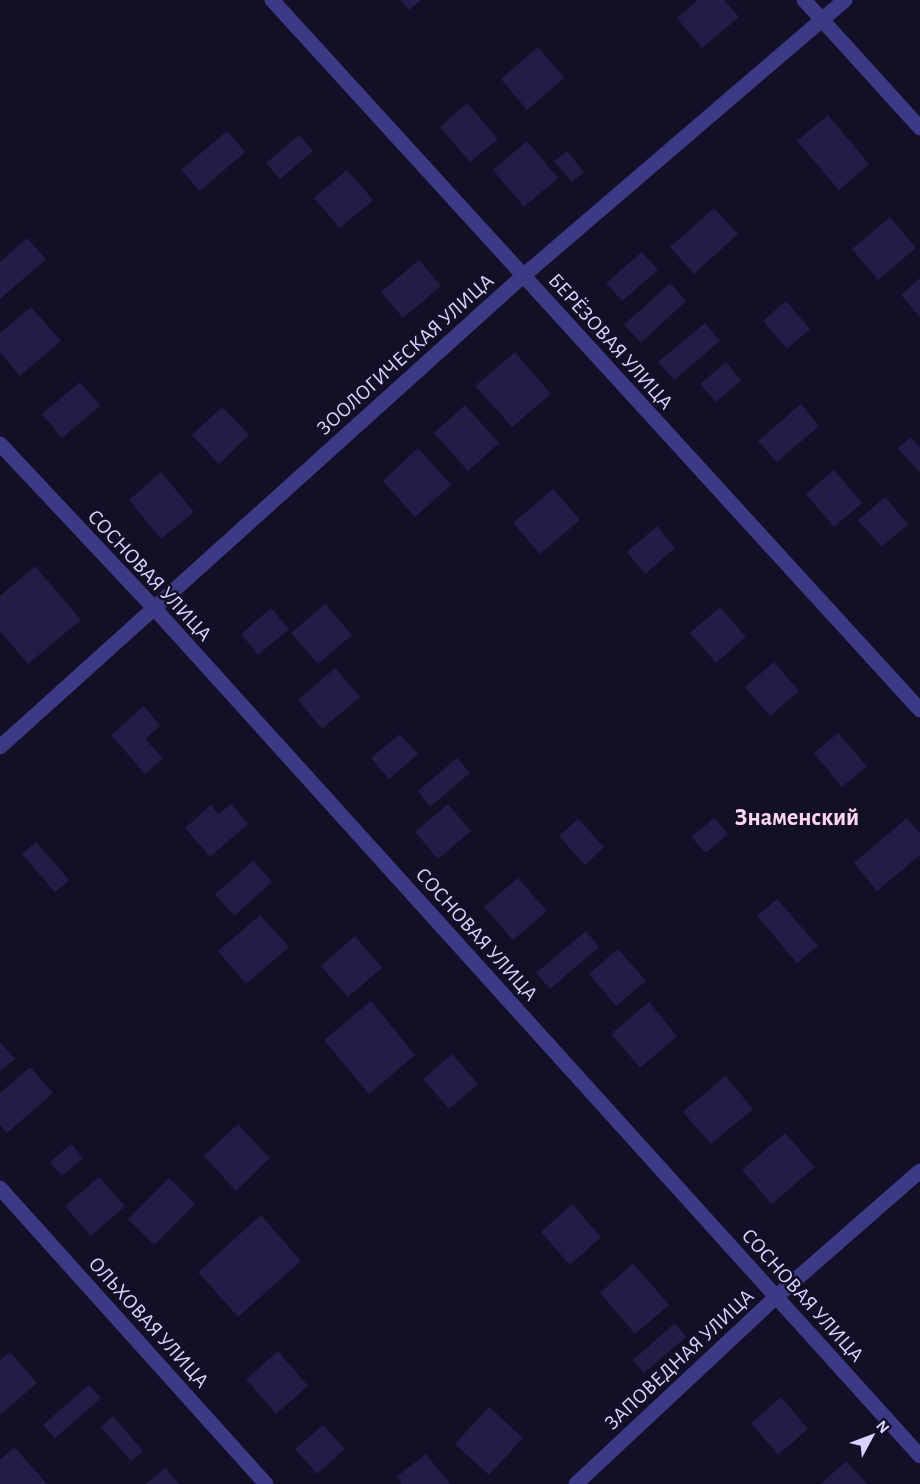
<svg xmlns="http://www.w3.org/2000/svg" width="920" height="1484" font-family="'Alegreya Sans',sans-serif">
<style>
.building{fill:#241b47}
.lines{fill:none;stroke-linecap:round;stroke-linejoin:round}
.minor{stroke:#3d3a85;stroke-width:15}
.labels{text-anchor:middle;stroke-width:5;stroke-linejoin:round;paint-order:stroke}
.street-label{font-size:21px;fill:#d9d4ff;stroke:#130f26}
.quarter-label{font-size:24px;font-weight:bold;fill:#ffd6f0;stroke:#130f26}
</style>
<rect width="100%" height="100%" fill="#130f26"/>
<g class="building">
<path d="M 400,0 L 421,0 L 409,10 Z"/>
<path d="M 698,0 L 724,0 L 739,17 L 702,48 L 677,18 Z"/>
<path d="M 538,47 L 564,78 L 527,110 L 501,79 Z"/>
<path d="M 467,103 L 498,139 L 470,162 L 440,127 Z"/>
<path d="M 828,115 L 869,164 L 839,190 L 797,141 Z"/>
<path d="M 227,131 L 245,152 L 200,191 L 181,170 Z"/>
<path d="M 299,135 L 313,151 L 280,179 L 266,163 Z"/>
<path d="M 527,141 L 558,178 L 524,207 L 493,170 Z"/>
<path d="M 567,151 L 584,172 L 572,182 L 554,161 Z"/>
<path d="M 347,170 L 373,200 L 340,228 L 314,198 Z"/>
<path d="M 714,208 L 738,234 L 694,274 L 670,247 Z"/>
<path d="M 890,217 L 916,248 L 878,280 L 852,249 Z"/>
<path d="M 27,238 L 46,259 L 0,299 L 0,262 Z"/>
<path d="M 642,252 L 658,270 L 622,301 L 606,283 Z"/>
<path d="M 419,260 L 441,286 L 403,318 L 381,292 Z"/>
<path d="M 920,278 L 920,317 L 901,295 Z"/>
<path d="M 670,283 L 686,301 L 641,343 L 624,325 Z"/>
<path d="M 786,301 L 810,329 L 787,349 L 763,321 Z"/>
<path d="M 31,307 L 61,341 L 20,376 L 0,352 L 0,333 Z"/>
<path d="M 705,323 L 720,341 L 674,380 L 658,362 Z"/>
<path d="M 515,352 L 551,394 L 512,427 L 475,386 Z"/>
<path d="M 726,362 L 741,381 L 716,402 L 700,384 Z"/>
<path d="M 80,382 L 100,406 L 62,438 L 42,414 Z"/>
<path d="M 801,404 L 819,426 L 777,462 L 758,441 Z"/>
<path d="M 465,405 L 499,443 L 468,471 L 434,433 Z"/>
<path d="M 222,407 L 249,435 L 219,464 L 192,435 Z"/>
<path d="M 911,437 L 920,448 L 920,473 L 898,448 Z"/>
<path d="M 418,448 L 451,485 L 415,517 L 383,481 Z"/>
<path d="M 834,470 L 862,503 L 834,527 L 806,494 Z"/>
<path d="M 161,472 L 194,512 L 161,539 L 129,500 Z"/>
<path d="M 553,489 L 580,520 L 540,554 L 513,523 Z"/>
<path d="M 885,497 L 908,524 L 882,547 L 858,520 Z"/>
<path d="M 657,526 L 675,548 L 645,574 L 627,552 Z"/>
<path d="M 35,566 L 81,620 L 28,664 L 0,631 L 0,596 Z"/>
<path d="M 325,604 L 352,635 L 318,664 L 291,633 Z"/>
<path d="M 720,607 L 746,637 L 716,663 L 690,633 Z"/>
<path d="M 271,608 L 289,629 L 258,655 L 241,634 Z"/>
<path d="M 774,662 L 799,691 L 770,716 L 745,687 Z"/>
<path d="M 335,668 L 360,697 L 322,729 L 298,700 Z"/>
<path d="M 144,706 L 160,726 L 145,739 L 163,758 L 145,774 L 111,735 Z"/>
<path d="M 838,733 L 867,766 L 842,787 L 814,753 Z"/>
<path d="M 400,734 L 418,754 L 389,779 L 371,758 Z"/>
<path d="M 457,758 L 470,773 L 430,807 L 418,791 Z"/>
<path d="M 231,804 L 248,824 L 210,857 L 185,828 L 211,805 L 219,814 Z"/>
<path d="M 448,804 L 471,831 L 438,859 L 415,832 Z"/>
<path d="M 714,818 L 728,834 L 706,853 L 691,837 Z"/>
<path d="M 907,818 L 920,834 L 920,855 L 877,891 L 854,863 Z"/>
<path d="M 578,819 L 604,847 L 585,865 L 559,836 Z"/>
<path d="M 36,842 L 69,880 L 55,892 L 22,854 Z"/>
<path d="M 253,861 L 272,882 L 234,916 L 215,894 Z"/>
<path d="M 518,878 L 547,911 L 513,940 L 484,907 Z"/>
<path d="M 777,899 L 818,946 L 797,963 L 757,916 Z"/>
<path d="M 260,915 L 289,947 L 246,984 L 218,951 Z"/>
<path d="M 586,931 L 599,947 L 550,989 L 536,973 Z"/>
<path d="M 355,936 L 382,968 L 348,997 L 321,966 Z"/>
<path d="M 618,949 L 646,981 L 616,1006 L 589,974 Z"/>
<path d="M 371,1001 L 415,1055 L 369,1094 L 324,1040 Z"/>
<path d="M 649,1002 L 677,1036 L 640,1068 L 611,1034 Z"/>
<path d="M 0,1042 L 15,1059 L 0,1071 Z"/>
<path d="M 452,1054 L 478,1084 L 449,1109 L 423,1079 Z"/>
<path d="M 30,1067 L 53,1093 L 7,1133 L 0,1125 L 0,1093 Z"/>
<path d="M 725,1076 L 753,1109 L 711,1144 L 683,1112 Z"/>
<path d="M 238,1124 L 270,1158 L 236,1191 L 204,1156 Z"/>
<path d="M 785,1133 L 815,1167 L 772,1204 L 742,1170 Z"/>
<path d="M 71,1144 L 83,1158 L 62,1176 L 50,1162 Z"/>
<path d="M 99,1177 L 125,1206 L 91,1236 L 65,1206 Z"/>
<path d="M 169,1178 L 195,1204 L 154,1245 L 128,1219 Z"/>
<path d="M 572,1204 L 601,1237 L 570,1265 L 541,1232 Z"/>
<path d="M 261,1215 L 301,1261 L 238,1317 L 198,1272 Z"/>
<path d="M 633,1263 L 669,1305 L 635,1334 L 600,1293 Z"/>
<path d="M 675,1323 L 686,1337 L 644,1373 L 633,1360 Z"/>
<path d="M 278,1351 L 308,1386 L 276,1414 L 246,1379 Z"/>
<path d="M 10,1352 L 37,1383 L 0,1415 L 0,1360 Z"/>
<path d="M 89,1385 L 101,1398 L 55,1438 L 43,1425 Z"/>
<path d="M 781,1397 L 808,1429 L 778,1455 L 751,1423 Z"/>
<path d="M 489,1407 L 523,1438 L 489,1475 L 455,1444 Z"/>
<path d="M 113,1416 L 143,1451 L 131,1461 L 101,1427 Z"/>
<path d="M 323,1425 L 345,1449 L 317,1474 L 295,1449 Z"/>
<path d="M 14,1447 L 47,1484 L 0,1484 L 0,1460 Z"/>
<path d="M 426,1454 L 450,1484 L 402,1484 L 396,1477 Z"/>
<path d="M 846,1461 L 867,1484 L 821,1484 Z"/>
<path d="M 165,1468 L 179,1484 L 146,1484 Z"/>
</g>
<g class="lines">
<g class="minor">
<path d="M 272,0 L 920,710"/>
<path d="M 804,0 L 920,128"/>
<path d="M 0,444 L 155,609 L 920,1456"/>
<path d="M 0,747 L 523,276 L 845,0"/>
<path d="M 0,1188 L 266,1484"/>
<path d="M 576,1484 L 777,1296 L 920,1171"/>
</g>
</g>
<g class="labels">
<g class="street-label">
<text transform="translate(611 341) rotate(48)" y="7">БЕРЁЗОВАЯ УЛИЦА</text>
<text transform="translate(405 354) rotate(-42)" y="7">ЗООЛОГИЧЕСКАЯ УЛИЦА</text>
<text transform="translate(150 575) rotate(47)" y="7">СОСНОВАЯ УЛИЦА</text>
<text transform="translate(477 934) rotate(48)" y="7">СОСНОВАЯ УЛИЦА</text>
<text transform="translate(803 1295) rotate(48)" y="7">СОСНОВАЯ УЛИЦА</text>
<text transform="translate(149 1322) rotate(48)" y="7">ОЛЬХОВАЯ УЛИЦА</text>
<text transform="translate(679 1359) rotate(-43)" y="7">ЗАПОВЕДНАЯ УЛИЦА</text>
</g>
<g class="quarter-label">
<text x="797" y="825">Знаменский</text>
</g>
</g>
<g transform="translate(872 1436) rotate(49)" stroke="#130f26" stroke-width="4.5" paint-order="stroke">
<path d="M0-4.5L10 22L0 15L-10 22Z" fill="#d9d4ff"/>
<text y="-9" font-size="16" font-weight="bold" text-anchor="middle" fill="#d9d4ff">N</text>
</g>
</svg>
